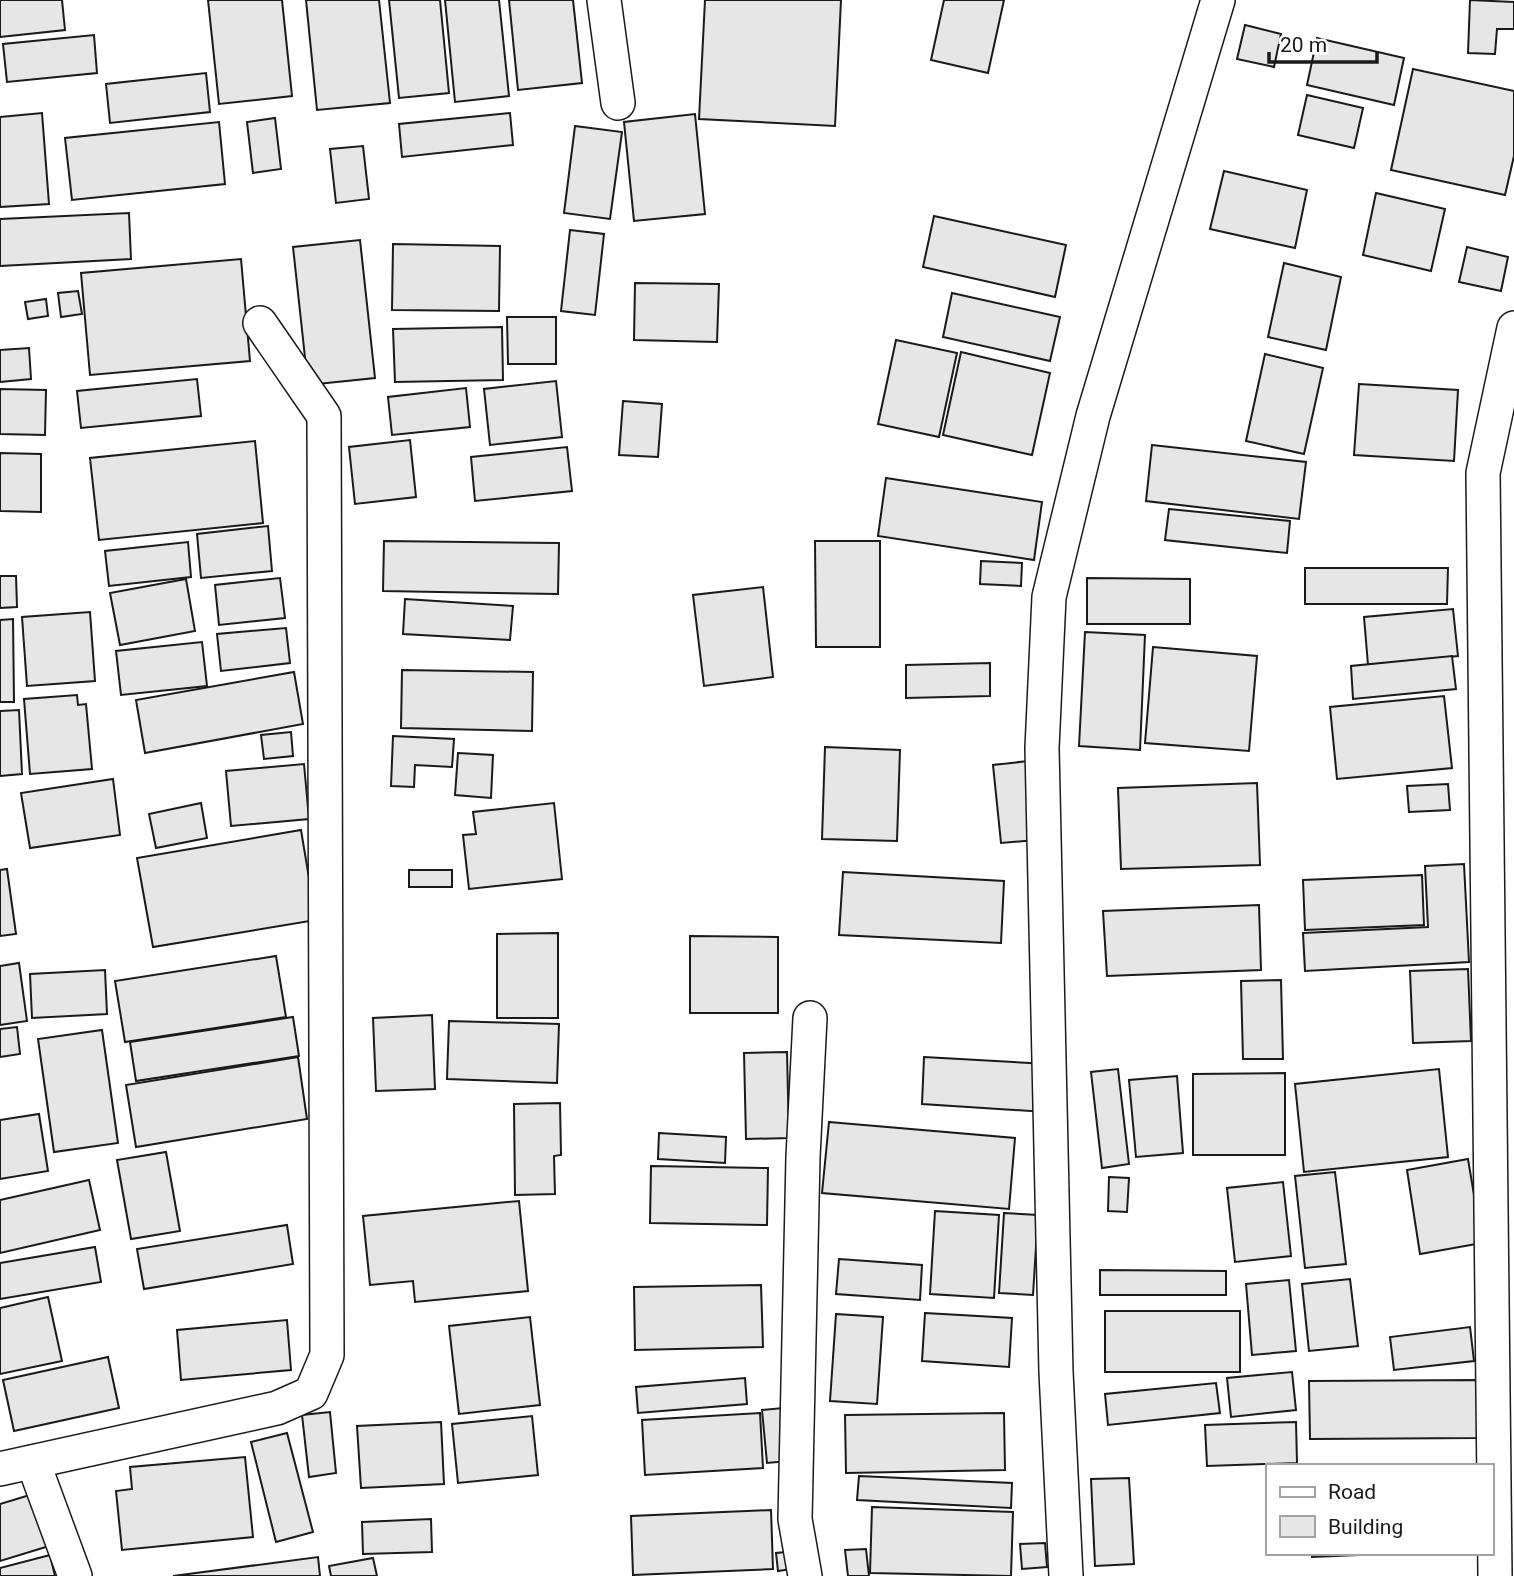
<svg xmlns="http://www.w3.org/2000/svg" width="1514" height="1576" font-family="Roboto,sans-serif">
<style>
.building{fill:#e6e6e6;stroke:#1a1a1a;stroke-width:2}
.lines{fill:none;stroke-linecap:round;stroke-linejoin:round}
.minor-casing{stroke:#1a1a1a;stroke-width:36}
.minor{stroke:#fff;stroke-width:33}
</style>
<rect width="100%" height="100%" fill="#fff"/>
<g class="building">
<path d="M 0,0 L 62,0 L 65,30 L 0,37 Z"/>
<path d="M 208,0 L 282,0 L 292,96 L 219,104 Z"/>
<path d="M 306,0 L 379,0 L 390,103 L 317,110 Z"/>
<path d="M 389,0 L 440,0 L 449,93 L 399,98 Z"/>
<path d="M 445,0 L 499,0 L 509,96 L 455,102 Z"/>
<path d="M 509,0 L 573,0 L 582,83 L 518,90 Z"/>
<path d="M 705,0 L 841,0 L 835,126 L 699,119 Z"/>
<path d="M 944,0 L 1004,0 L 988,73 L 931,60 Z"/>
<path d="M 1470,0 L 1514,2 L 1514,29 L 1497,29 L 1495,54 L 1468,53 Z"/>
<path d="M 1245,25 L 1281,34 L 1274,67 L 1237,59 Z"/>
<path d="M 94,35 L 97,73 L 7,82 L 3,44 Z"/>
<path d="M 1317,38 L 1404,58 L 1394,105 L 1307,85 Z"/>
<path d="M 1413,69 L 1514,91 L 1514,156 L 1505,195 L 1391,170 Z"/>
<path d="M 206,73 L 210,112 L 110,123 L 106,84 Z"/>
<path d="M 1307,95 L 1363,108 L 1354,148 L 1298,135 Z"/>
<path d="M 42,113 L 49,204 L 0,207 L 0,117 Z"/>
<path d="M 510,113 L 513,145 L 402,157 L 399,124 Z"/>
<path d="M 695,114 L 705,214 L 634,221 L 624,122 Z"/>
<path d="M 275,118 L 281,169 L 253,173 L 247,122 Z"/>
<path d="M 219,122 L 225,184 L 72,200 L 65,138 Z"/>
<path d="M 575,126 L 622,132 L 610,219 L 564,213 Z"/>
<path d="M 363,146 L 369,199 L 336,203 L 330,149 Z"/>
<path d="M 1224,171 L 1307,190 L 1295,248 L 1210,229 Z"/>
<path d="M 1376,193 L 1445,209 L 1431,271 L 1363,255 Z"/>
<path d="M 129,213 L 131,259 L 0,266 L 0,219 Z"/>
<path d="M 934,216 L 1066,245 L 1055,297 L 923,267 Z"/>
<path d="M 570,230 L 604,234 L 595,315 L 561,311 Z"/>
<path d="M 360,240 L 375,378 L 308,385 L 293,247 Z"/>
<path d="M 393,244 L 500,246 L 499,311 L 392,310 Z"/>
<path d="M 1467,247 L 1508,257 L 1501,291 L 1459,282 Z"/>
<path d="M 241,259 L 250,361 L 90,375 L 81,273 Z"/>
<path d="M 1284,263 L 1341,277 L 1326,350 L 1268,337 Z"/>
<path d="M 635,283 L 719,284 L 717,342 L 634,340 Z"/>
<path d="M 78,291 L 82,314 L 61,317 L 58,293 Z"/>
<path d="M 952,293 L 1060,317 L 1050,361 L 943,337 Z"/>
<path d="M 46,299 L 48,316 L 28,319 L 25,302 Z"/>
<path d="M 507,317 L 556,317 L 556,364 L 508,364 Z"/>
<path d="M 502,327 L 503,380 L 395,382 L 393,329 Z"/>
<path d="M 896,340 L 957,353 L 939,437 L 878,424 Z"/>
<path d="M 29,348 L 31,379 L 0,382 L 0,350 Z"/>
<path d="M 961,352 L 1050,373 L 1032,455 L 943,435 Z"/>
<path d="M 1265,354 L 1323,368 L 1304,454 L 1246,441 Z"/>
<path d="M 197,379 L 201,416 L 81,428 L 77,391 Z"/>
<path d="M 556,381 L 562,437 L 490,445 L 484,389 Z"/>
<path d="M 1359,384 L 1458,390 L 1454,461 L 1354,455 Z"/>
<path d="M 466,388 L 470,427 L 392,435 L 388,397 Z"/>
<path d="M 0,389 L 46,390 L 45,435 L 0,434 Z"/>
<path d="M 623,401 L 662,404 L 658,457 L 619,455 Z"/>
<path d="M 410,440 L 416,497 L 355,504 L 349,447 Z"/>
<path d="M 255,441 L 263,523 L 99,540 L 90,458 Z"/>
<path d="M 1152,445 L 1306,462 L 1299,519 L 1146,501 Z"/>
<path d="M 567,447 L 572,491 L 475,501 L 471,457 Z"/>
<path d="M 0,453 L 41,454 L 41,512 L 0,511 Z"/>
<path d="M 886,478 L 1042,502 L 1034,560 L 878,536 Z"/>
<path d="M 1169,509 L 1290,521 L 1287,553 L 1165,540 Z"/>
<path d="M 268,526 L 272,571 L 201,578 L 197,534 Z"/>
<path d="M 384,541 L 559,543 L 558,594 L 383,591 Z"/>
<path d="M 815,541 L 880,541 L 880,647 L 816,647 Z"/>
<path d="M 188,542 L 191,577 L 109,586 L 105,551 Z"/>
<path d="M 981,561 L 1022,563 L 1021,586 L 980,584 Z"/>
<path d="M 1305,568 L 1448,568 L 1447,604 L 1305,604 Z"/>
<path d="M 0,576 L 16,576 L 17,607 L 0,608 Z"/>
<path d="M 280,578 L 285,618 L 219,625 L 215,585 Z"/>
<path d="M 1087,578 L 1190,579 L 1190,624 L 1087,624 Z"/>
<path d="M 186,579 L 195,631 L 120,645 L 110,593 Z"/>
<path d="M 763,587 L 773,677 L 704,686 L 693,595 Z"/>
<path d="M 405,599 L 513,606 L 510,640 L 403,634 Z"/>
<path d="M 1453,609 L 1458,656 L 1368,665 L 1364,617 Z"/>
<path d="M 90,612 L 95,681 L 27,686 L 22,617 Z"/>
<path d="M 13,619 L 14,702 L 0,702 L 0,620 Z"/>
<path d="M 286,628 L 290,663 L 221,671 L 217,634 Z"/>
<path d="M 1085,632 L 1145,635 L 1140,750 L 1079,746 Z"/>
<path d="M 202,642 L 207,686 L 121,695 L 116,651 Z"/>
<path d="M 1153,647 L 1257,656 L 1249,751 L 1145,743 Z"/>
<path d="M 1452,656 L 1456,689 L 1353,699 L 1351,666 Z"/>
<path d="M 990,663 L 990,696 L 906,698 L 906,665 Z"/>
<path d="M 402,670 L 533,672 L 532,731 L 401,728 Z"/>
<path d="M 294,672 L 303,724 L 145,753 L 136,700 Z"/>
<path d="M 77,695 L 78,705 L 86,704 L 92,769 L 30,774 L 24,699 Z"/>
<path d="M 1444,696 L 1452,768 L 1337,779 L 1330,707 Z"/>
<path d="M 19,710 L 22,774 L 0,776 L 0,711 Z"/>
<path d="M 291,732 L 293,756 L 264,759 L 261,735 Z"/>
<path d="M 393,736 L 454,739 L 452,767 L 415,765 L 414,787 L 391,786 Z"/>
<path d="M 825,747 L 900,750 L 897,841 L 822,839 Z"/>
<path d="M 458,753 L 493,755 L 491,798 L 455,795 Z"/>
<path d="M 1028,761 L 1036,840 L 1001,843 L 993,765 Z"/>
<path d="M 304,764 L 309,819 L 231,826 L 226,771 Z"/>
<path d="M 113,779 L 120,835 L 30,848 L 21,793 Z"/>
<path d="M 1257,783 L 1260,865 L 1121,869 L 1118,788 Z"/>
<path d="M 1448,784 L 1450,810 L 1409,812 L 1407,786 Z"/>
<path d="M 201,803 L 207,838 L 156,848 L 149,814 Z"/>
<path d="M 554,803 L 562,879 L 469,889 L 463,835 L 476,834 L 473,812 Z"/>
<path d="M 301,830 L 316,920 L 153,947 L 137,858 Z"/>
<path d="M 1464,864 L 1469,962 L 1305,971 L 1303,933 L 1428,927 L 1425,866 Z"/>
<path d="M 7,869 L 16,934 L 0,936 L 0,870 Z"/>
<rect x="409" y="870" width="43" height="17"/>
<path d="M 843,872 L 1004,881 L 1001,943 L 839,935 Z"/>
<path d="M 1422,875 L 1424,925 L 1305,930 L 1303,880 Z"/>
<path d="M 1259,905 L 1261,970 L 1107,976 L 1103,911 Z"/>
<path d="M 558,933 L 558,1018 L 497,1018 L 497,934 Z"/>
<path d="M 690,936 L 778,937 L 778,1013 L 690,1013 Z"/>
<path d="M 276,956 L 286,1017 L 125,1042 L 115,981 Z"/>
<path d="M 19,963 L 27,1021 L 0,1025 L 0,966 Z"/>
<path d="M 1468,969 L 1471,1041 L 1413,1043 L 1410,971 Z"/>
<path d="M 105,970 L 107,1014 L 32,1018 L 30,974 Z"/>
<path d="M 1281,980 L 1283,1059 L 1243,1059 L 1241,981 Z"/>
<path d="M 432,1015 L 435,1089 L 376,1091 L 373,1018 Z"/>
<path d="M 293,1017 L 299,1056 L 136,1081 L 130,1042 Z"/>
<path d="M 449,1021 L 559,1024 L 557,1083 L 447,1079 Z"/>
<path d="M 17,1027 L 20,1054 L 0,1057 L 0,1029 Z"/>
<path d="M 102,1030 L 118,1143 L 54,1152 L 38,1039 Z"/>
<path d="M 787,1052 L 789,1138 L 746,1139 L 744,1053 Z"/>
<path d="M 298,1057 L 307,1119 L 136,1147 L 126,1085 Z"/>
<path d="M 924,1057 L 1047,1064 L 1045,1112 L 922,1104 Z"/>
<path d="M 1118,1069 L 1129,1164 L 1102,1168 L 1091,1072 Z"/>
<path d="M 1439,1069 L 1448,1157 L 1304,1172 L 1295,1084 Z"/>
<path d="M 1285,1073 L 1285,1155 L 1193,1155 L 1193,1074 Z"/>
<path d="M 1177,1076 L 1183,1153 L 1136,1157 L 1129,1080 Z"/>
<path d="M 560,1103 L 561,1155 L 554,1156 L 555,1194 L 515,1195 L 514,1104 Z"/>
<path d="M 39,1114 L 48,1171 L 0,1179 L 0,1120 Z"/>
<path d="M 829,1122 L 1015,1138 L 1009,1209 L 822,1193 Z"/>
<path d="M 659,1133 L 726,1137 L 725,1163 L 658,1159 Z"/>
<path d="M 166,1152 L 180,1231 L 131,1239 L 117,1160 Z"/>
<path d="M 1468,1159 L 1482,1243 L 1420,1254 L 1407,1170 Z"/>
<path d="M 651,1166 L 768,1168 L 767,1225 L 650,1223 Z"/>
<path d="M 1335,1172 L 1346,1264 L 1305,1268 L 1295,1176 Z"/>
<path d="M 1109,1177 L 1129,1178 L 1127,1212 L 1108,1211 Z"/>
<path d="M 89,1180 L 100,1230 L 0,1253 L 0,1200 Z"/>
<path d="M 1283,1182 L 1291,1256 L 1235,1262 L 1227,1188 Z"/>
<path d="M 519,1201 L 528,1291 L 415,1302 L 413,1281 L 370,1285 L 363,1216 Z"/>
<path d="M 935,1211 L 999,1215 L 994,1298 L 930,1294 Z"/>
<path d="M 1004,1213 L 1038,1215 L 1033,1295 L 999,1293 Z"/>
<path d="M 287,1225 L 293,1264 L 144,1289 L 137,1249 Z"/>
<path d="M 95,1247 L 101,1282 L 0,1299 L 0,1263 Z"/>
<path d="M 839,1259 L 922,1265 L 920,1300 L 836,1294 Z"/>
<path d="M 1100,1270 L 1226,1271 L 1226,1295 L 1100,1295 Z"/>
<path d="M 1350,1279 L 1358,1346 L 1309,1351 L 1302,1284 Z"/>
<path d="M 1289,1280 L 1296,1351 L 1252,1355 L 1246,1284 Z"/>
<path d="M 761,1285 L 763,1347 L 635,1350 L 634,1287 Z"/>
<path d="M 48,1297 L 62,1361 L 0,1374 L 0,1308 Z"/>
<rect x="1105" y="1311" width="135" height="61"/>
<path d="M 925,1313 L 1012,1318 L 1009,1367 L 922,1361 Z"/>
<path d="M 836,1314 L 883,1317 L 877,1404 L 830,1401 Z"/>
<path d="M 530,1317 L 540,1405 L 459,1414 L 449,1326 Z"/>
<path d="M 287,1320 L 291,1370 L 181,1380 L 177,1330 Z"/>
<path d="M 1470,1327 L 1474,1361 L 1394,1370 L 1390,1337 Z"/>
<path d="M 108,1357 L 119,1408 L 14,1431 L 3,1380 Z"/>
<path d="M 1292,1372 L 1296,1410 L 1231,1417 L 1227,1378 Z"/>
<path d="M 745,1378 L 747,1404 L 638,1413 L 636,1387 Z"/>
<path d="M 1478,1380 L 1479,1438 L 1310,1439 L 1309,1381 Z"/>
<path d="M 1216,1383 L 1220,1413 L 1108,1425 L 1105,1394 Z"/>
<path d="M 783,1408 L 788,1461 L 767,1463 L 762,1410 Z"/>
<path d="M 330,1412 L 336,1473 L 309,1477 L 302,1415 Z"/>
<path d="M 760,1413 L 763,1468 L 645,1475 L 642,1420 Z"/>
<path d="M 1004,1413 L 1005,1470 L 846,1473 L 845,1415 Z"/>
<path d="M 532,1416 L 538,1475 L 458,1483 L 452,1424 Z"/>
<path d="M 441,1422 L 444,1484 L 361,1488 L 357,1426 Z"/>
<path d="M 1296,1422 L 1297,1463 L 1207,1466 L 1205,1425 Z"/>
<path d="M 287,1433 L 313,1532 L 276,1542 L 251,1442 Z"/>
<path d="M 245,1457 L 253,1537 L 122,1550 L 116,1491 L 132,1489 L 130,1467 Z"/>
<path d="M 859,1476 L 1012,1483 L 1011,1508 L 857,1500 Z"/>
<path d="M 1129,1478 L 1134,1564 L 1095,1566 L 1091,1479 Z"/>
<path d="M 33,1494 L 49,1546 L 0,1561 L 0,1504 Z"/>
<path d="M 872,1507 L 1013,1512 L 1011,1576 L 870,1573 Z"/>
<path d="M 771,1510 L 773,1569 L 633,1575 L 631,1516 Z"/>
<path d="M 431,1519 L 432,1552 L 363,1554 L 362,1522 Z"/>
<path d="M 1045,1543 L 1047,1567 L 1022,1569 L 1020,1544 Z"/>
<path d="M 866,1549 L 869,1576 L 848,1576 L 845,1550 Z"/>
<path d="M 796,1551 L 798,1568 L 778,1571 L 776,1553 Z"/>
<path d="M 1312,1553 L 1407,1553 L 1312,1557 Z"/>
<path d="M 50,1555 L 55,1576 L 0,1576 L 0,1568 Z"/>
<path d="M 318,1557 L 320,1576 L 173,1576 Z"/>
<path d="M 373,1558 L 377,1576 L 331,1576 L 329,1566 Z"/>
</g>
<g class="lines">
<g class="minor-casing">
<g id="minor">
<path d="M 604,0 L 618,103"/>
<path d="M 33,1462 L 75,1576"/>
<path d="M 0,1469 L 277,1408 L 311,1393 L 327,1355 L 324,416 L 260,323"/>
<path d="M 805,1576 L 795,1519 L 803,1157 L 810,1018"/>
<path d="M 1066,1576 L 1056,1372 L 1042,748 L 1049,597 L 1093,416 L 1218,0"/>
<path d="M 1495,1576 L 1483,473 L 1514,328"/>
</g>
</g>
<use href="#minor" class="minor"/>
</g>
<rect x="1266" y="1464" width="228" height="91" fill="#ffffff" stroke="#a3a3a3" stroke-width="2"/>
<rect x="1280" y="1487" width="35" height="10" fill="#ffffff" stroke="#a3a3a3" stroke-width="2"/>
<text x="1328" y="1499" font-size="21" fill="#1a1a1a">Road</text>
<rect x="1280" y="1516" width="35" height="21" fill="#e6e6e6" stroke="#a3a3a3" stroke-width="2"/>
<text x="1328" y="1534" font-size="21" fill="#1a1a1a">Building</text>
<path d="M1269 52v10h108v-10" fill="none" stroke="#1a1a1a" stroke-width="3.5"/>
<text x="1280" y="52" font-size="21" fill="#1a1a1a" stroke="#ffffff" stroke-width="5" paint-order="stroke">20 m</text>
</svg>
